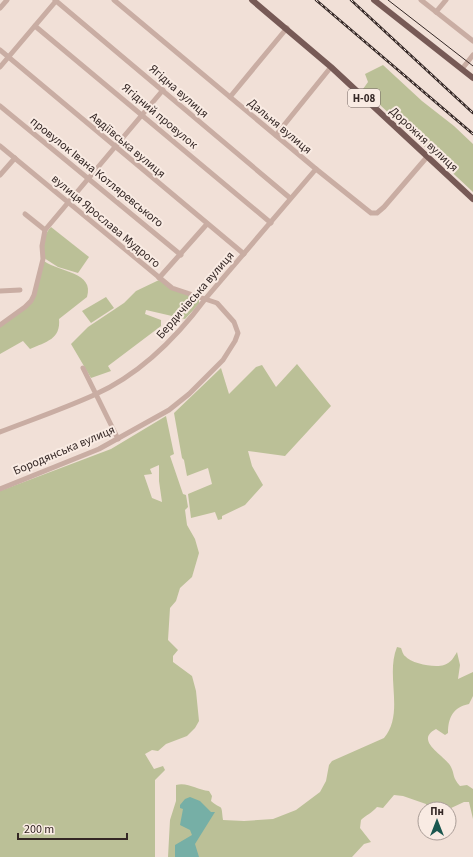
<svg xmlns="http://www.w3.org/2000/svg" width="473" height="857" font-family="'Source Sans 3',sans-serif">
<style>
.green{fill:#bbc097;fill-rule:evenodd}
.water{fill:#76afa6}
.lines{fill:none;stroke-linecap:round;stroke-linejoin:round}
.minor{stroke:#c9ada3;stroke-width:5}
.major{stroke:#775a56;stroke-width:6}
.tram{stroke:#342725;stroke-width:1}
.rail-casing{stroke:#342725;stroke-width:2.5}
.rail{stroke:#f9ebe3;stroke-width:1;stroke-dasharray:3;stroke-linecap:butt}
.labels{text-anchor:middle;stroke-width:4;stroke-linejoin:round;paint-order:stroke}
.shield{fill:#f9ebe3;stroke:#6f625e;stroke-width:1}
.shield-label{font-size:11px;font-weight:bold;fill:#342725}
.street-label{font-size:12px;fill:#342725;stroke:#f9ebe3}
</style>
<rect width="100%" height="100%" fill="#f1e0d7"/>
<g class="green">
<path d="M 383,65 L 422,101 L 454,126 L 473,144 L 473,192 L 363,89 L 368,82 L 365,74 Z"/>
<path d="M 51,227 L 89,257 L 78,273 L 58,267 L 44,258 C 43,247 43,235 51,227 Z"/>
<path d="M 44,261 C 59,272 95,272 87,297 L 59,319 C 61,339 46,342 30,349 L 23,341 L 0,354 L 0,327 L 30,304 Z"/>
<path d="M 159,280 L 199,299 L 199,304 L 185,319 L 146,310 L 145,314 L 161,320 L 161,326 L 108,366 L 111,371 L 91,378 L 71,344 L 88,327 L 124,303 L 136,291 Z"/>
<path d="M 106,297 L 114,308 L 91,323 L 82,311 Z"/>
<path d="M 297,364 L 331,406 L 285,456 L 248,451 L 252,466 L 263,485 L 245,505 L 222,516 L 222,519 L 218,520 L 215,512 L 191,518 L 188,494 L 212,484 L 208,468 L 187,476 L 184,460 L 182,458 L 174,413 L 221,368 L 229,394 L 256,367 L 262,365 L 276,387 Z"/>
<path d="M 166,416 L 174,454 L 170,456 L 183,494 L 186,495 L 188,507 L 185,510 L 187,525 L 195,539 L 199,553 L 192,577 L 180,588 L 176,601 L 170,608 L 168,640 L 178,650 L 173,656 L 173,662 L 192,676 L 196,691 L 199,721 L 195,728 L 187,736 L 166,744 L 158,751 L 152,750 L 145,754 L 154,769 L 163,766 L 165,770 L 155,780 L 155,857 L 0,857 L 0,491 L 111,449 ZM 159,465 L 159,481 L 162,502 L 152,498 L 144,475 L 152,474 L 150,469 Z"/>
<path d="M 397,647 L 401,648 C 402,650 403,655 405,656 C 412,664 435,668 444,665 C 451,663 454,657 457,652 L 460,665 L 458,679 L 473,672 L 473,696 L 469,704 C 453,707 448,718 448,733 L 445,735 L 436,729 C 413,741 446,756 451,767 C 455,775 452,777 460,786 L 467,785 L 473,789 L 473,819 L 469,802 L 464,802 L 449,809 L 427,809 L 426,804 L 403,796 L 394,795 L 383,808 L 377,807 C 372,813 366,815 361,820 L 360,828 L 371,842 L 364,844 L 352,857 L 168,857 L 170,820 L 176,801 L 176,785 C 188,782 197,790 209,791 L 212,796 L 211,801 C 223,811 221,802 223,820 L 244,821 L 273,819 L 296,810 L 320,792 L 326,781 L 329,765 L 332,761 L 384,738 C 405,713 385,676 397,647 Z"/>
</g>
<path class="water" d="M 190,797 L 200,801 L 211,812 L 215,812 L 195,844 L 199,857 L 175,857 L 175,845 L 192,835 L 190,830 L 180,825 L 183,809 L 180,808 L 180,805 L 185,799 Z"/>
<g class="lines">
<g class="minor">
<path d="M 55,0 L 290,198"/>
<path d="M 114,0 L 316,169 L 371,213 L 377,213 L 384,207 L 427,157"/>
<path d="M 421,0 L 473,41"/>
<path d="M 0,8 L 7,0"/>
<path d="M 436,12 L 446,0"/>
<path d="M 35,26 L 271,223"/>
<path d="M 0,50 L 244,254"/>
<path d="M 0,67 L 56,1"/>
<path d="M 462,69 L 473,55"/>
<path d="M 230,97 L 287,28"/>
<path d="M 0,106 L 181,255"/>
<path d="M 276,135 L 331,67"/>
<path d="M 0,146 L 172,288 L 217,303 L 234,322 L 238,333 L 235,341 L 223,360 L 189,394 L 169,410 L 99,449 L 0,489"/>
<path d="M 0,175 L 15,158"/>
<path d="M 25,214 L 45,230"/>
<path d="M 159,278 L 207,224"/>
<path d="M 0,291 L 20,290"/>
<path d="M 0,325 L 25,307 L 31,301 L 34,295 L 43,259 L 42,246 L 45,230 L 163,90"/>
<path d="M 83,368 L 118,439"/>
<path d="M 0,432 C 31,420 63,409 94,395 C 139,375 177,337 206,298 L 316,169"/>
</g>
<g class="major">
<path d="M 252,0 L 331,67 L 473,199"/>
<path d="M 374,0 L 473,78"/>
</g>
<path class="tram" d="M 388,0 L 473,66"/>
<g class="rail-casing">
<g id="rail">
<path d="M 316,0 L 473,134"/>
<path d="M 351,0 L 473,113"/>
</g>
</g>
<use href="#rail" class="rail"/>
</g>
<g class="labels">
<rect class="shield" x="348" y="89" width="32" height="18" rx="3"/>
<g class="shield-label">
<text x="364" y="102">Н-08</text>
</g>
<g class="street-label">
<text transform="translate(179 91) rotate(41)" y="4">Ягідна вулиця</text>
<text transform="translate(160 116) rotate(40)" y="4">Ягідний провулок</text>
<text transform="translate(280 126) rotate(40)" y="4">Дальня вулиця</text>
<text transform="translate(424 139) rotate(43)" y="4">Дорожня вулиця</text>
<text transform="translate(128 145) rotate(40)" y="4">Авдіївська вулиця</text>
<text transform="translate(97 172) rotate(39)" y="4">провулок Івана Котляревського</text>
<text transform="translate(106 221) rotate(40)" y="4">вулиця Ярослава Мудрого</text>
<text transform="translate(195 295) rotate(-49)" y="4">Бердичівська вулиця</text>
<text transform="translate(64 450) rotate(-23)" y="4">Бородянська вулиця</text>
</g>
</g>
<g transform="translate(437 821)"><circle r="19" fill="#f9ebe3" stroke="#aa9d97"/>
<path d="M0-3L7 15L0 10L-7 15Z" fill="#1a564e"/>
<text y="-6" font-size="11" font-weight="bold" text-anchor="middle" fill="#342725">Пн</text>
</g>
<path d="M18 833v6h109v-6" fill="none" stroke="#342725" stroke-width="2"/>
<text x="24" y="833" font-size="12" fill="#342725" stroke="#f9ebe3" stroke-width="3" paint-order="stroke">200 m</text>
</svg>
